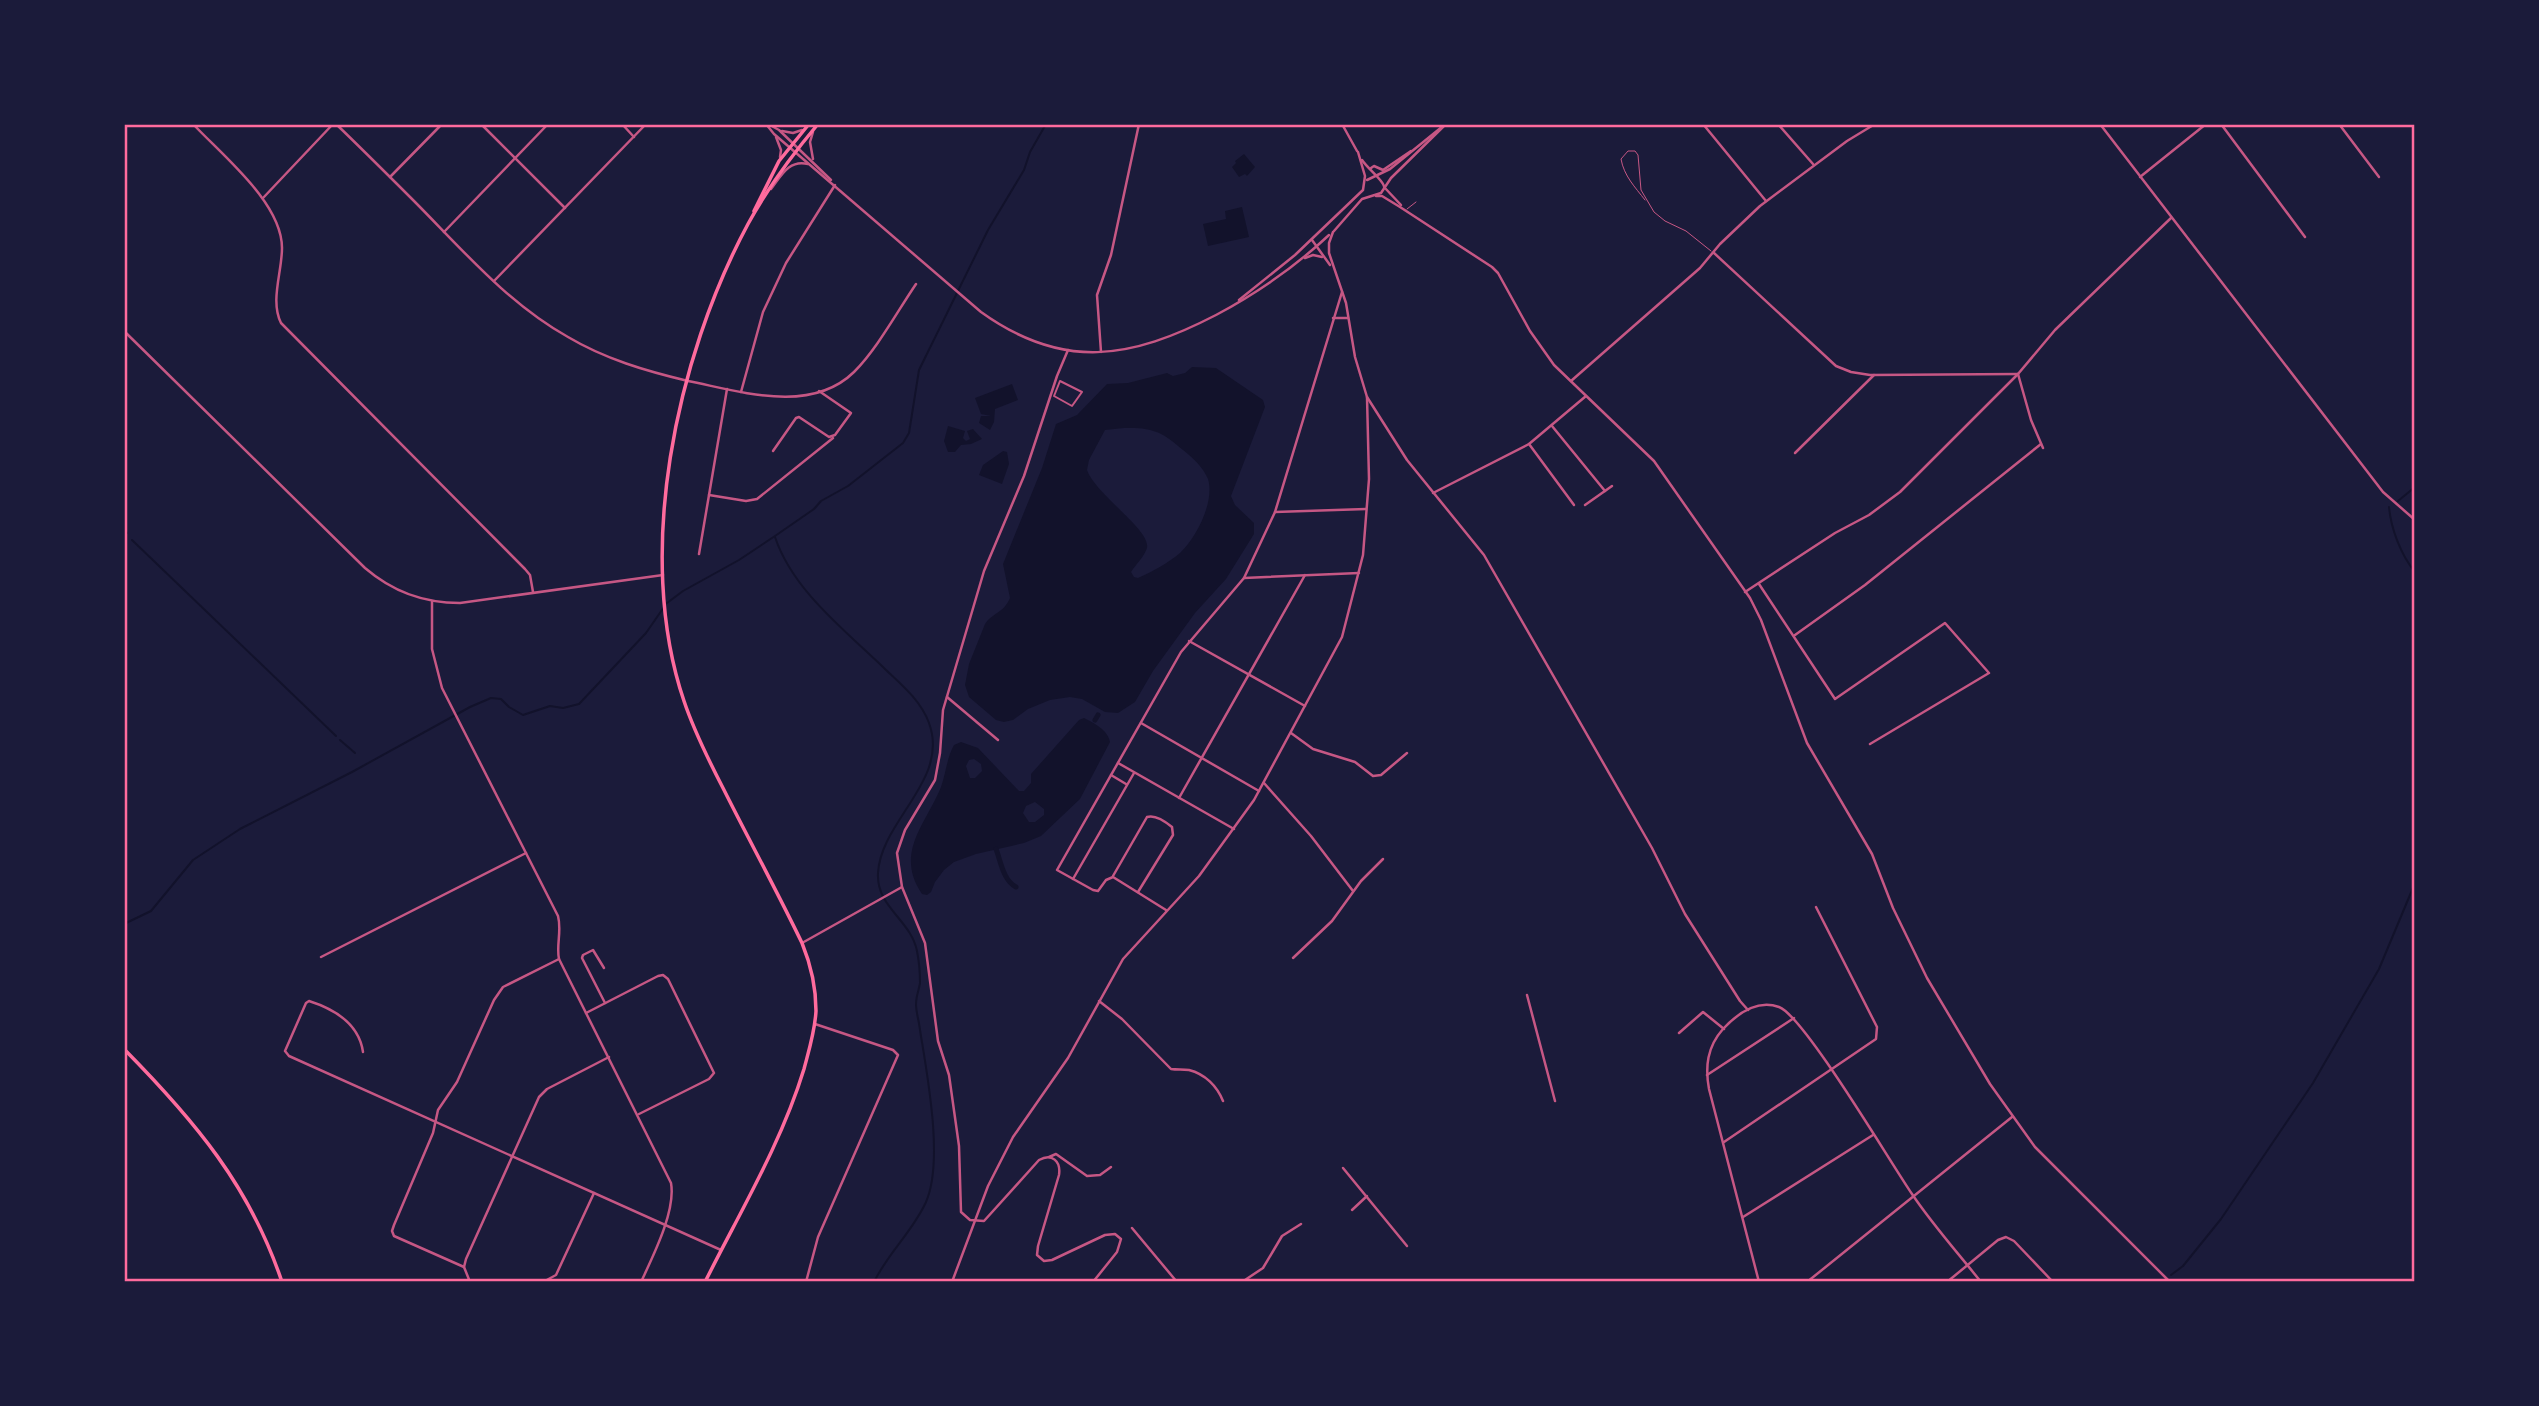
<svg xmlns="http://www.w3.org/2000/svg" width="2539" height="1406" font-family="Montserrat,sans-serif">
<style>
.water{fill:#12122b;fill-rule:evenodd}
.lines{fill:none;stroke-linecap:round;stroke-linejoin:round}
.stream{stroke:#12122b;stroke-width:2}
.canal{stroke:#12122b;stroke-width:5}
.service{stroke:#c65784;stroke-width:1}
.pedestrian{stroke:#c65784;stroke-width:2}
.minor{stroke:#c65784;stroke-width:2.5}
.tertiary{stroke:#c65784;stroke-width:2.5}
.secondary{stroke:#ff6b9d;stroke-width:3.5}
.neatline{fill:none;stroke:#ff6b9d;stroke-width:2.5}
</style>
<rect width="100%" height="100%" fill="#1b1b3a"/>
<g class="water">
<path d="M 1244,154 L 1255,167 L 1247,176 L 1245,174 L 1239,177 L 1232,167 L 1236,163 L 1235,161 Z"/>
<path d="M 1242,207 L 1249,237 L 1208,246 L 1203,224 L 1226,219 L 1225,211 Z"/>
<path d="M 1192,367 L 1216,368 L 1263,400 L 1265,407 L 1231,496 L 1235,505 L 1254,523 L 1254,534 L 1226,579 L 1195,613 L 1153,671 L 1135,702 L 1118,713 L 1105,712 L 1082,699 L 1070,697 L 1050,700 L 1028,709 L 1013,720 L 1004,722 L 996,720 L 969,697 L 965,685 L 969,664 L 985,624 C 993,612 1003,614 1010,598 L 1003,564 L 1042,468 L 1056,424 L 1077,415 L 1107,384 L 1128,383 L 1167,373 L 1173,376 L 1185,373 ZM 1124,428 C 1152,427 1163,432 1183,450 C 1193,458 1203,467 1208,479 C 1215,502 1196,538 1180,553 C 1168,563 1152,572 1138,578 L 1134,577 L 1131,572 C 1136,564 1144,557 1147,548 C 1151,530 1095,494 1087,470 L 1089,460 L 1105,430 Z"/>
<path d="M 1012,384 L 1018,400 L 995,409 L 994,422 L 990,430 L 979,423 L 981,416 L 991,416 L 981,414 L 975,398 Z"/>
<path d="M 948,426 L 965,431 L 963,438 L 966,441 L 970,439 L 967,431 L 973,429 L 982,439 L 971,444 L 961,445 L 955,452 L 948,452 L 944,441 Z"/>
<path d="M 1003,451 L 1007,452 L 1009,464 L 1002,484 L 979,475 L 983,465 Z"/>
<path d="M 1084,718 C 1094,723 1108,730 1110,742 L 1080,799 L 1041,836 L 1024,843 L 976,854 L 954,862 L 944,870 L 935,882 L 931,892 L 927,895 L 922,894 C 894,853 926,824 941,787 C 946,773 947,757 954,745 L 961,742 L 978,748 L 1019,791 L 1024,791 L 1031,783 L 1031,774 L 1079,720 ZM 974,759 L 981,764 L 982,771 L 975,778 L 970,778 L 966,766 L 969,760 ZM 1035,802 L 1044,809 L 1044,815 L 1035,822 L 1029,822 L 1023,813 L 1026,806 Z"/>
</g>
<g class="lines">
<g class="stream">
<path d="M 2398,501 L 2415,487"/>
<path d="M 2389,507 C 2391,529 2401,555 2415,572"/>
<path d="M 124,529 L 127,533"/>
<path d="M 775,537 C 793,591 846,631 886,670 C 902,685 921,701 929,723 C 950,780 881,820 878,873 C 876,907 911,920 917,951 C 919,961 920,973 920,983 C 919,990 916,996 916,1004 C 916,1012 919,1021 920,1030 C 927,1074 944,1161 926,1202 C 913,1231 888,1253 874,1282"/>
<path d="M 132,540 L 336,736"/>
<path d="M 667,603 L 683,591 L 739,560 L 775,536 L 814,509 L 821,501 L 848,486 L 903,443 L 909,433 L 919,370 L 988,230 L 1024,170 L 1030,152 L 1046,124"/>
<path d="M 340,740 L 355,753"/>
<path d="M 124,924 L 151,911 L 193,860 L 240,829 L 352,772 L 470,707 L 491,698 L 501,699 L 509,707 L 523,715 L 550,706 L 563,708 L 579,704 L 646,633 L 664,607"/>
<path d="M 2171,1275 L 2183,1266 L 2221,1219 L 2313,1083 L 2379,969 L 2415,883"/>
</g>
<g class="canal">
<path d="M 1095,720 L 1098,715"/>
<path d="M 996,849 C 1001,862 1003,880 1016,887"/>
</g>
<g class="service">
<path d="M 1645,200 C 1635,187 1624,176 1621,159 L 1628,151 L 1635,151 L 1638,155 L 1641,190 L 1654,212 L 1665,221 L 1686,231 L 1711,251"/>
<path d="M 1407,209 L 1416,202"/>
</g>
<path class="pedestrian" d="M 1060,381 L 1082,392 L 1072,406 L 1054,396 Z"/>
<g class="minor">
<path d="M 193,124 C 223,156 282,203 282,248 C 282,272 270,301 281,323 L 525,569 L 530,575 L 533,592"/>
<path d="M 481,124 L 565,208"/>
<path d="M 622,124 L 634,137"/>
<path d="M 1703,124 L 1766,201"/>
<path d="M 1778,124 L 1813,164"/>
<path d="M 2100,124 L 2383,492 L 2415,520"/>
<path d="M 2221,124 L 2305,237"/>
<path d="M 2339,124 L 2379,177"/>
<path d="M 1371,168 L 1374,166 L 1383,170 L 1411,151"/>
<path d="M 390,177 L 442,124"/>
<path d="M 2140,177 L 2206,124"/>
<path d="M 1384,187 L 1401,205"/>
<path d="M 1376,196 L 1382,196 L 1400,207 L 1492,267 L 1498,273 L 1530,331 L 1554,365 L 1654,461 L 1750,598 L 1761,620 L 1807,743 L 1872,854 L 1893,908 L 1927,978 L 1990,1084 L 2035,1147 L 2170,1282"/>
<path d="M 263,198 L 333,124"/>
<path d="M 444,232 L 548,124"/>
<path d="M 1714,253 L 1836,366 L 1851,372 L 1870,375 L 2018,374"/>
<path d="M 494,281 L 646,124"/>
<path d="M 1333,318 L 1348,318"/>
<path d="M 124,331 L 365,568 C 393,592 423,603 460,603 L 663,575"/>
<path d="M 1068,350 L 1057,376 L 1024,476 L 984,571 L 943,710 L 940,753 L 935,780 L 905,830 L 897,853 L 902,887 L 925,943 L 938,1041 L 949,1075 L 959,1146 L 961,1212 L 970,1220 L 984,1221 L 1039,1160 C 1052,1153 1061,1161 1059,1175 L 1038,1246 L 1037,1255 L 1044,1261 L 1052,1260 L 1105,1235 L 1115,1234 L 1121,1239 L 1117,1252 L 1093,1282"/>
<path d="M 1101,352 L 1097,295 L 1111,255 L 1139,124"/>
<path d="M 2018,374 L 2031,420 L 2043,448"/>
<path d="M 688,381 C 739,391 810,415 854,372 C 877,349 897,312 916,284"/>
<path d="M 1571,381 L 1700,268 L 1720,244 L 1760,206 L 1847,141 L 1875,124"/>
<path d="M 741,392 L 763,312 L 786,263 L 835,185"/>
<path d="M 1367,397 L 1407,460 L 1484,555 L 1652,848 L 1685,914 L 1740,1001 L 1748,1010"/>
<path d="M 1552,426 L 1605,491"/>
<path d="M 1529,444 L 1574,505"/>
<path d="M 773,451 L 796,418 L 799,417 L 829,437 L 835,435 L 851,413 L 819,391"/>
<path d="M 1795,453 L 1874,375"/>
<path d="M 1433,493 L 1529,444 L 1586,396"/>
<path d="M 709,495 L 746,501 L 757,499 L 833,438"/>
<path d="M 1585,505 L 1612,486"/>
<path d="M 1275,512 L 1366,509"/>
<path d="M 699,554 L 727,389"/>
<path d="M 1244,578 L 1359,573"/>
<path d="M 1759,584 L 1835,699 L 1945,623 L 1989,673 L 1870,744"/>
<path d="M 1745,592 L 1835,533 L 1869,515 L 1900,492 L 2018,374 L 2055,330 L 2171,218"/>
<path d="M 432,602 L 432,649 L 442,688 L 558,916 C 562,931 556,945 559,959 L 671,1183 C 676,1211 653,1256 641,1282"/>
<path d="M 1795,635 L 1865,585 L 2041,444"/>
<path d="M 1189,641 L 1305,706"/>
<path d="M 947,697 L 998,740"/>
<path d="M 1141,723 L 1259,791"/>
<path d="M 1291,733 L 1313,749 L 1355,762 L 1373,776 L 1381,775 L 1407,753"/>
<path d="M 1118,763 L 1234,829"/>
<path d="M 1111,775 L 1126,784"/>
<path d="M 1264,783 L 1311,836 L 1353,891"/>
<path d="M 1179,798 L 1305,575"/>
<path d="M 1113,876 L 1147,817 C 1156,814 1166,822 1172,827 L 1173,835 L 1138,892"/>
<path d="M 1073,879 L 1134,773"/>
<path d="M 1166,910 L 1113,877 L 1106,880 L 1098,891 L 1093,890 L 1057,870 L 1181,652 L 1244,578 L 1275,512 L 1342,292"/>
<path d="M 802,943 L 902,887"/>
<path d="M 321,957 L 526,853"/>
<path d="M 1293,958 L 1332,921 L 1361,881 L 1383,859"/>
<path d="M 604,968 L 593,950 L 583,955 L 582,958 L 605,1003"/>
<path d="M 1527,995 L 1555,1101"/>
<path d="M 1099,1001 L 1122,1019 L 1171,1069 C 1177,1070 1183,1069 1189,1070 C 1205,1074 1217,1086 1223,1101"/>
<path d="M 586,1013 L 658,976 L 663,975 L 668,979 L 714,1073 L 709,1079 L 639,1114"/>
<path d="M 1679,1033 L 1703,1012 L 1724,1029"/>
<path d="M 363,1052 C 359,1024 334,1009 309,1001 L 306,1003 L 285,1051 L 289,1056 L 721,1250"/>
<path d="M 1707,1075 L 1794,1018"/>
<path d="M 1724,1142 L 1876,1039 L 1877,1027 L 1816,907"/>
<path d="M 1049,1157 L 1056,1154 L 1087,1176 L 1100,1175 L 1111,1167"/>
<path d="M 1343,1168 L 1407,1246"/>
<path d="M 1352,1210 L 1367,1196"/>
<path d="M 1743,1217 L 1873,1135"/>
<path d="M 1132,1228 L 1177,1282"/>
<path d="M 464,1267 L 394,1236 L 392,1231 L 394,1225 L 433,1133 L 438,1110 L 457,1082 L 494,1000 L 503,987 L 559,959"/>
<path d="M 470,1282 L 464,1267 L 466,1259 L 539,1097 L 547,1089 L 609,1057"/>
<path d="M 543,1282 L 556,1275 L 594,1193"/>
<path d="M 806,1282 L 818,1237 L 898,1055 L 893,1050 L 815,1024"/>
<path d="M 1242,1282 L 1263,1268 L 1282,1236 L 1301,1224"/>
<path d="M 1759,1282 L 1709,1089 C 1705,1067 1707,1047 1723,1029 C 1737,1014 1757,999 1779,1007 C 1804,1016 1890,1162 1912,1194 C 1932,1224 1958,1253 1981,1282"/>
<path d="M 1807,1282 L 2012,1117"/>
<path d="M 1947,1282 L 1998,1240 L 2006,1237 L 2014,1241 L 2053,1282"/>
</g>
<g class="tertiary">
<path d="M 336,124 C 362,149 387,174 412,199 C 461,248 507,303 568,337 C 605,359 646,371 688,381"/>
<path d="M 766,124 L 774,134 L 981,312 C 1063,371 1131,359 1216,315 C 1257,293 1295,267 1329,235"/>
<path d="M 768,124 L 779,130 L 831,180"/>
<path d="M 1342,124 L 1357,151"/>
<path d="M 782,131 L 793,133 L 802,130"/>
<path d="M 776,137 L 781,150 L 780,157"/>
<path d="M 813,159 L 810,142 L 813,132"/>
<path d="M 1362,160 C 1368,169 1382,179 1384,186"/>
<path d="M 1367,180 L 1390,169 L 1443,126"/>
<path d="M 771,189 C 781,176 789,159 808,164"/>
<path d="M 1334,231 L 1362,199 L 1381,193 L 1391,178 L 1446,124"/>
<path d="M 1312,240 L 1330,265"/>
<path d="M 1305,258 L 1313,255 L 1322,257"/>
<path d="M 1239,300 L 1295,255 L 1363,190 L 1365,176 L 1358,152"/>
<path d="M 952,1282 L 988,1186 L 1013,1137 L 1068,1058 L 1123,959 L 1199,876 L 1254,800 L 1342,637 L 1363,555 L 1369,479 L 1367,397 L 1355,357 L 1346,303 L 1329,253 L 1329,243 L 1333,232"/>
</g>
<g class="secondary">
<path d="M 754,211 L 779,161 L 809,124"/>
<path d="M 124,1049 C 194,1120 250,1186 282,1282"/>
<path d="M 705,1282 C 740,1212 781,1144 804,1069 C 809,1050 815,1031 816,1011 C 816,988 811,965 802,943 C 777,891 749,840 723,788 C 708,759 694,731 684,701 C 634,554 676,358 748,224 C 767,189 792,155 818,124"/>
</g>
</g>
<rect width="2539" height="1406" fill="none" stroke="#1b1b3a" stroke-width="252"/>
<rect x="126" y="126" width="2287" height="1154" class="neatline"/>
</svg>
